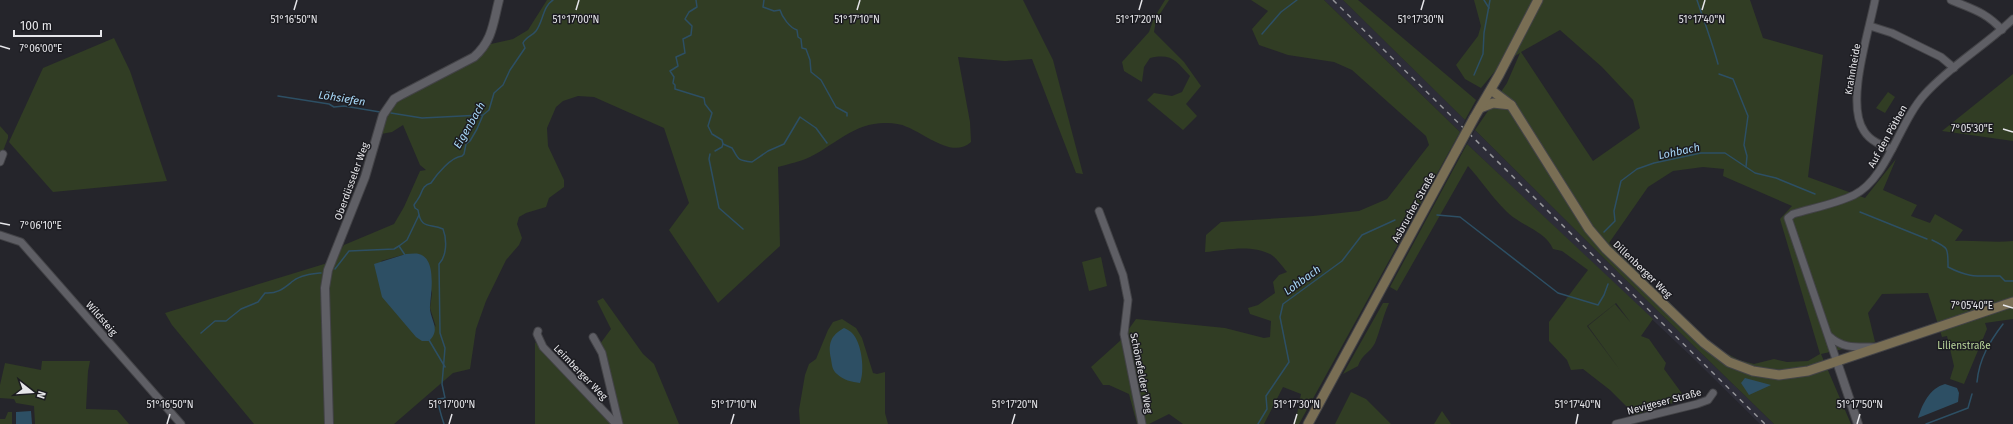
<svg xmlns="http://www.w3.org/2000/svg" width="2013" height="424" font-family="'Fira Sans',sans-serif">
<style>
.built{fill:#2d2d38}
.green{fill:#313d24;fill-rule:evenodd}
.water{fill:#2d4f64}
.lines{fill:none;stroke-linecap:round;stroke-linejoin:round}
.stream{stroke:#2d4f64;stroke-width:1.5}
.minor-casing{stroke:#434347;stroke-width:9}
.tertiary-casing{stroke:#434347;stroke-width:10}
.secondary-casing{stroke:#434347;stroke-width:11}
.minor{stroke:#5f5f65;stroke-width:7}
.tertiary{stroke:#5f5f65;stroke-width:8}
.secondary{stroke:#796e54;stroke-width:9}
.rail{stroke:#95959a;stroke-width:1.5;stroke-dasharray:5 5;stroke-linecap:butt}
.secondary-bridge-casing{stroke:#434347;stroke-width:11;stroke-linecap:butt}
.secondary-bridge{stroke:#796e54;stroke-width:9}
.ticks{fill:none;stroke:#e6e6ea;stroke-width:1.5}
.labels{text-anchor:middle;stroke-width:3;stroke-linejoin:round;paint-order:stroke}
.street-label{font-size:10px;fill:#e6e6ea;stroke:#1c1c21}
.park-label{font-size:10px;fill:#bbd79c;stroke:#1c1c21}
.water-label{font-size:11px;font-style:italic;fill:#a7d7f7;stroke:#1c1c21}
.ticks-label{font-size:10px;text-anchor:middle;fill:#e6e6ea;stroke:#1c1c21;stroke-width:3;stroke-linejoin:round;paint-order:stroke}
</style>
<rect width="100%" height="100%" fill="#25252b"/>
<g class="built">
<path d="M 1324,0 L 1343,0 L 1465,120 L 1460,132 Z"/>
<path d="M 1475,130 L 1625,279 L 1774,424 L 1760,424 L 1695,360 L 1467,144 Z"/>
</g>
<g class="green">
<path d="M 547,0 L 1023,0 L 1053,60 L 1083,174 L 1076,173 L 1032,59 L 1005,61 L 958,57 L 970,122 L 971,142 C 952,159 926,134 907,127 C 901,124 894,123 887,123 C 855,122 836,144 810,157 C 800,162 788,164 778,167 L 780,246 L 718,303 L 669,230 L 689,203 L 664,128 L 594,97 L 578,96 L 563,101 L 556,107 L 547,128 L 548,146 L 564,180 L 564,187 L 549,198 L 546,207 L 526,213 L 519,217 L 517,224 L 522,238 L 519,245 L 506,260 L 486,301 L 476,329 L 470,369 L 453,373 L 394,424 L 254,424 L 172,325 L 165,313 L 334,261 L 344,245 L 394,224 L 404,207 L 420,171 L 426,170 L 420,165 L 403,125 L 392,132 L 381,134 L 386,115 L 395,102 L 485,51 L 491,44 L 513,39 L 528,30 ZM 406,254 L 420,254 L 432,293 L 430,308 L 436,327 L 381,261 Z"/>
<path d="M 1165,0 L 1169,0 L 1156,20 L 1154,32 L 1184,62 L 1201,86 L 1186,104 L 1197,116 L 1183,130 L 1147,100 L 1154,93 L 1172,96 L 1182,92 L 1190,76 C 1176,61 1172,53 1150,58 L 1144,67 L 1142,82 L 1124,71 L 1122,62 L 1149,32 L 1154,18 Z"/>
<path d="M 1251,0 L 1324,0 L 1460,132 L 1299,424 L 1293,424 L 1296,419 L 1301,394 L 1283,387 L 1264,424 L 1183,424 L 1169,414 L 1149,424 L 1137,424 L 1129,394 L 1109,385 L 1103,385 L 1091,367 L 1121,340 L 1136,319 L 1225,328 L 1264,338 L 1270,337 L 1271,321 L 1250,314 L 1248,308 L 1258,305 L 1275,293 L 1273,282 L 1279,275 L 1287,272 C 1282,266 1276,257 1270,254 C 1251,244 1225,250 1205,252 L 1206,235 L 1221,222 L 1313,216 L 1359,211 L 1387,199 L 1429,145 L 1426,136 L 1352,70 L 1334,62 L 1288,55 L 1259,45 L 1252,29 L 1268,11 Z"/>
<path d="M 1343,0 L 1358,0 L 1476,100 L 1465,120 Z"/>
<path d="M 1474,0 L 1750,0 L 1763,38 L 1823,55 L 1808,177 L 1865,198 L 1896,159 L 1883,190 L 1917,205 L 1911,216 L 1930,223 L 1935,214 L 1963,230 L 1955,241 C 1975,240 1994,243 2013,241 L 2013,319 L 1985,323 L 1987,329 L 1964,384 L 1950,379 L 1954,366 L 1947,336 L 1942,337 L 1928,293 L 1882,294 L 1868,313 L 1875,342 L 1821,354 L 1851,424 L 1774,424 L 1625,279 L 1475,130 L 1507,83 L 1520,53 L 1501,64 L 1481,88 L 1465,79 L 1456,65 L 1478,36 L 1481,26 ZM 1560,30 L 1602,67 L 1633,100 L 1640,128 L 1593,161 L 1521,52 ZM 1703,167 L 1724,169 L 1723,176 L 1792,206 L 1780,219 L 1820,354 L 1808,361 L 1787,362 L 1774,359 L 1754,364 L 1739,360 L 1724,352 L 1706,338 L 1609,243 L 1648,187 L 1673,171 Z"/>
<path d="M 114,38 L 130,71 L 167,181 L 53,192 L 9,142 L 43,68 Z"/>
<path d="M 2013,74 L 2013,141 L 1942,131 Z"/>
<path d="M 1888,92 L 1895,97 L 1885,113 L 1876,108 Z"/>
<path d="M 0,126 L 8,135 L 8,138 L 0,159 Z"/>
<path d="M 1467,144 L 1653,319 L 1641,336 L 1649,339 L 1666,363 L 1664,369 L 1686,399 L 1635,415 L 1610,390 L 1583,369 L 1571,370 L 1567,360 L 1549,341 L 1549,322 L 1588,270 L 1562,251 L 1553,249 C 1547,234 1529,228 1516,219 C 1500,209 1482,181 1468,166 L 1397,291 L 1390,287 ZM 1616,303 L 1631,323 L 1615,304 L 1588,326 L 1620,370 L 1587,326 Z"/>
<path d="M 1101,257 L 1107,286 L 1089,291 L 1082,262 Z"/>
<path d="M 603,298 L 643,354 L 654,364 L 679,424 L 621,424 L 600,344 L 611,329 L 597,301 Z"/>
<path d="M 1383,303 L 1389,303 C 1383,316 1380,331 1375,343 C 1370,353 1362,354 1358,366 L 1343,374 Z"/>
<path d="M 842,319 L 856,328 L 862,338 L 873,373 L 877,374 L 885,372 L 885,413 L 888,424 L 800,424 L 799,410 L 805,375 L 809,364 L 816,359 L 828,330 L 833,322 Z"/>
<path d="M 535,342 L 612,424 L 535,424 Z"/>
<path d="M 42,361 L 90,361 L 88,371 L 86,409 L 117,410 L 129,424 L 35,424 L 34,406 L 16,403 L 14,399 L 0,398 L 0,385 L 5,363 L 41,370 Z"/>
<path d="M 1351,392 L 1366,399 L 1391,424 L 1335,424 Z"/>
<path d="M 1442,411 L 1451,424 L 1434,424 Z"/>
<path d="M 8,412 L 12,412 L 12,424 L 0,424 L 0,419 L 5,419 Z"/>
</g>
<g class="water">
<path d="M 406,254 C 410,254 415,253 419,254 C 437,259 431,292 430,306 C 429,319 442,329 429,341 L 422,341 L 416,337 L 382,297 L 374,264 Z"/>
<path d="M 844,328 C 847,329 850,331 852,333 C 862,343 865,371 860,383 C 852,382 843,380 837,374 C 832,370 832,365 831,359 C 828,344 830,336 844,328 Z"/>
<path d="M 1745,378 L 1771,385 L 1749,395 L 1741,383 Z"/>
<path d="M 1945,384 L 1957,388 L 1959,393 L 1958,402 L 1918,418 C 1922,404 1930,388 1945,384 Z"/>
<path d="M 31,411 L 32,424 L 16,424 L 16,412 Z"/>
</g>
<g class="lines">
<g class="stream">
<path d="M 696,0 L 697,7 L 689,12 L 685,19 L 692,26 L 691,35 L 683,39 L 685,53 L 676,57 L 678,66 L 670,71 L 674,77 L 673,83 L 675,85 L 675,89 L 704,98 L 705,104 L 712,113 L 708,126 L 712,134 L 722,140 L 723,144"/>
<path d="M 764,0 L 763,7 L 774,11 L 780,10 C 782,17 790,28 797,30 L 798,37 L 801,39 L 802,48 L 806,49 L 810,60 L 811,72 L 821,80 L 836,107 L 847,113 L 847,116"/>
<path d="M 1484,0 L 1489,8"/>
<path d="M 1697,0 C 1704,21 1712,42 1718,64"/>
<path d="M 1262,34 L 1281,12 L 1297,0"/>
<path d="M 1719,74 L 1733,79 L 1748,116 L 1744,145 L 1747,156 L 1746,167"/>
<path d="M 1474,75 L 1483,54 L 1484,33 L 1490,0"/>
<path d="M 278,96 L 329,104 L 334,107 L 344,106 L 380,112"/>
<path d="M 391,113 L 422,118 L 482,115"/>
<path d="M 723,144 L 732,148 C 739,159 736,160 752,162 L 768,151 L 784,144 L 800,117 L 816,128 L 827,143"/>
<path d="M 715,151 L 722,147 L 723,144"/>
<path d="M 710,154 L 709,159 L 719,208 L 743,229"/>
<path d="M 1860,212 L 1927,239"/>
<path d="M 1437,215 L 1460,217 L 1558,293 L 1598,305 L 1604,295 L 1608,284"/>
<path d="M 1604,232 L 1615,221 L 1614,211 L 1621,181 L 1637,169 L 1654,163 L 1701,153 L 1725,153 L 1755,173 L 1776,178 L 1815,194"/>
<path d="M 1932,240 C 1949,248 1948,248 1948,267 C 1969,278 1978,276 2000,276 L 2005,281 L 2013,281"/>
<path d="M 405,255 L 399,246 L 407,240 L 419,215"/>
<path d="M 335,269 L 349,251 L 394,249 L 399,246"/>
<path d="M 201,333 L 215,321 L 226,321 L 241,309 L 258,302 L 265,293 C 278,294 284,288 293,281 C 301,275 312,274 321,273"/>
<path d="M 429,340 L 445,367"/>
<path d="M 1977,382 C 1979,359 1990,341 2003,324"/>
<path d="M 444,424 C 442,418 438,404 438,399 L 445,398 L 442,384 L 445,348 L 440,333 L 439,264 C 447,256 447,239 443,229 C 429,223 421,230 418,210 L 415,208 L 414,205 C 415,203 417,201 418,199 C 423,192 421,186 431,183 C 437,174 451,157 462,156 L 464,154 L 466,144 L 470,141 L 477,129 L 483,115 L 489,110 L 494,93 L 503,85 L 510,70 L 525,48 L 523,43 C 526,37 532,36 536,31 C 543,22 543,6 553,0"/>
<path d="M 1258,424 L 1267,409 L 1266,396 L 1289,362 L 1280,317 L 1283,304 L 1342,261 L 1362,235 L 1395,220"/>
<path d="M 1926,424 L 1968,408 L 1972,394"/>
</g>
<g class="minor-casing">
<g id="minor">
<path d="M 1875,0 C 1869,32 1845,103 1864,131 C 1870,141 1881,145 1892,149"/>
<path d="M 1951,0 C 1972,9 1986,12 2002,30"/>
<path d="M 1870,26 L 1892,33 L 1941,57 L 1954,68"/>
<path d="M 0,162 L 3,154"/>
<path d="M 1099,211 L 1123,275 L 1128,300 L 1124,334 L 1142,424"/>
<path d="M 0,235 L 21,242 L 181,424"/>
<path d="M 538,331 L 537,334 L 543,347 L 616,424"/>
<path d="M 1829,336 C 1843,349 1856,347 1875,347"/>
<path d="M 593,337 L 602,353 L 619,424"/>
<path d="M 1837,362 L 1788,218 L 1793,214 C 1813,208 1835,204 1854,195 C 1887,179 1899,122 1925,94 C 1950,66 1985,46 2013,19"/>
<path d="M 1616,424 L 1697,404 L 1708,400 L 1713,393"/>
</g>
</g>
<g class="tertiary-casing">
<g id="tertiary">
<path d="M 1837,362 L 1858,424"/>
<path d="M 329,424 L 325,288 L 328,270 L 365,177 L 383,115 L 394,99 L 401,95 L 474,57 C 493,40 493,23 499,0"/>
</g>
</g>
<g class="secondary-casing">
<g id="secondary">
<path d="M 1491,90 L 1511,105 L 1589,229 L 1606,249 L 1704,343 L 1729,362 L 1753,371 L 1779,375 L 1808,371 L 2013,302"/>
<path d="M 1480,108 L 1493,103 L 1511,105"/>
<path d="M 1474,118 L 1499,75 L 1538,0"/>
<path d="M 1308,424 L 1456,151"/>
</g>
</g>
<use href="#minor" class="minor"/>
<use href="#tertiary" class="tertiary"/>
<use href="#secondary" class="secondary"/>
<path class="rail" d="M 1333,0 L 1765,424"/>
<g class="secondary-bridge-casing">
<path id="secondary-bridge" d="M 1456,151 L 1474,118"/>
</g>
<use href="#secondary-bridge" class="secondary-bridge"/>
</g>
<path class="ticks" d="M 294,10 L 297,0M 576,10 L 579,0M 857,10 L 860,0M 1139,10 L 1142,0M 1421,10 L 1424,0M 1702,10 L 1705,0M 0,46 L 10,49M 2003,129 L 2013,132M 0,223 L 10,225M 2003,305 L 2013,308M 167,424 L 170,414M 449,424 L 452,414M 731,424 L 734,414M 1012,424 L 1015,414M 1294,424 L 1297,414M 1576,424 L 1578,414M 1857,424 L 1860,414"/>
<g class="labels">
<g class="street-label">
<text transform="translate(1852 69) rotate(-80)" y="4">Krahnheide</text>
<text transform="translate(1887 136) rotate(-61)" y="4">Auf den Pöthen</text>
<text transform="translate(351 181) rotate(-70)" y="4">Oberdüsseler Weg</text>
<text transform="translate(1413 207) rotate(-61)" y="4">Asbrucher Straße</text>
<text transform="translate(1643 269) rotate(44)" y="4">Dillenberger Weg</text>
<text transform="translate(102 318) rotate(49)" y="4">Wildsteig</text>
<text transform="translate(581 372) rotate(46)" y="4">Leimberger Weg</text>
<text transform="translate(1142 373) rotate(79)" y="4">Schönefelder Weg</text>
<text transform="translate(1664 401) rotate(-15)" y="4">Nevigeser Straße</text>
</g>
<g class="park-label">
<text x="1964" y="349">Lilienstraße</text>
</g>
<g class="water-label">
<text transform="translate(342 98) rotate(9)" y="4">Löhsiefen</text>
<text transform="translate(469 125) rotate(-60)" y="4">Eigenbach</text>
<text transform="translate(1679 151) rotate(-12)" y="4">Lohbach</text>
<text transform="translate(1302 280) rotate(-36)" y="4">Lohbach</text>
</g>
</g>
<g class="ticks-label">
<text x="294" y="23">51°16'50"N</text>
<text x="576" y="23">51°17'00"N</text>
<text x="857" y="23">51°17'10"N</text>
<text x="1139" y="23">51°17'20"N</text>
<text x="1421" y="23">51°17'30"N</text>
<text x="1702" y="23">51°17'40"N</text>
<text x="41" y="52">7°06'00"E</text>
<text x="1972" y="132">7°05'30"E</text>
<text x="41" y="229">7°06'10"E</text>
<text x="1972" y="309">7°05'40"E</text>
<text x="170" y="408">51°16'50"N</text>
<text x="452" y="408">51°17'00"N</text>
<text x="734" y="408">51°17'10"N</text>
<text x="1015" y="408">51°17'20"N</text>
<text x="1297" y="408">51°17'30"N</text>
<text x="1578" y="408">51°17'40"N</text>
<text x="1860" y="408">51°17'50"N</text>
</g>
<g transform="translate(32 392) rotate(107)" stroke="#1c1c21" stroke-width="3" paint-order="stroke">
<path d="M0-3L7 15L0 10L-7 15Z" fill="#e6e6ea"/>
<text y="-6" font-size="11" font-weight="bold" text-anchor="middle" fill="#e6e6ea">N</text>
</g>
<path d="M14 30v6h87v-6" fill="none" stroke="#e6e6ea" stroke-width="2"/>
<text x="20" y="30" font-size="12" fill="#e6e6ea" stroke="#1c1c21" stroke-width="3" paint-order="stroke">100 m</text>
</svg>
